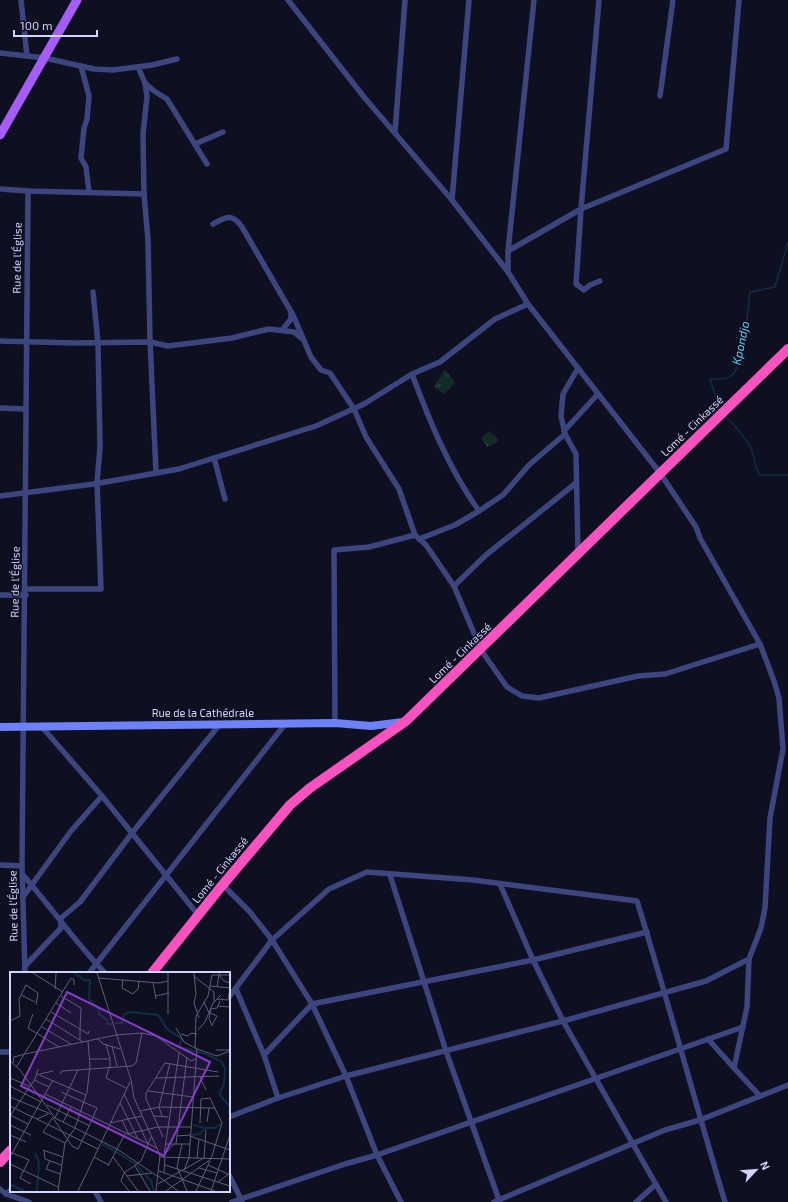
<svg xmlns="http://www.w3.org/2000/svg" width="788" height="1202" font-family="'Exo 2',sans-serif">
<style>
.park{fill:url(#park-tufts)}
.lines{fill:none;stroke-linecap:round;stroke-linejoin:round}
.stream{stroke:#102d44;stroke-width:1.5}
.street{stroke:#3c457e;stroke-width:5.5}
.secondary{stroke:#6d81f8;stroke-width:8}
.primary{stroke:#a45ef7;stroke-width:9}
.highway{stroke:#f752bd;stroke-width:10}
.labels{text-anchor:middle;stroke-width:3;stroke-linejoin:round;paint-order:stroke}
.street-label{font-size:11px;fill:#d1d4fd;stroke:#0f0f22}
.water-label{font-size:12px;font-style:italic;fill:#64cdf8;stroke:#0f0f22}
.inset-river{fill:none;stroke:#102d44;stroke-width:2}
.inset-road{fill:none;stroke:#5d5e7a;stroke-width:1}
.view{fill:#843dc5;fill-opacity:0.15;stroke:#843dc5;stroke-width:2}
.inset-edge{fill:none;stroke:#d1d4fd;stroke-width:2}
</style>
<defs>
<pattern id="park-tufts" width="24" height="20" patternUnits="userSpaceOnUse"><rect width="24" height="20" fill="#122b26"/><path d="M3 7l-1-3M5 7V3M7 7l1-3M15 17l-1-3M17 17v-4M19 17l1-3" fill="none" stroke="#334946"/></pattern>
</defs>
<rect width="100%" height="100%" fill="#0f0f22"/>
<g class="park">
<path d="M 445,369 L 455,383 L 444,394 L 434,387 Z"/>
<path d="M 489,431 L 498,439 L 498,442 L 487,447 L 481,438 Z"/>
</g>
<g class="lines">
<g class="stream">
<path d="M 720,410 L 710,379 C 718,379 728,380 733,374 C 744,362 748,309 750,292 L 775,287 L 788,242"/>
<path d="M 725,416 C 732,422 750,443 752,451 C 756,462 753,465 760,475 L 788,475"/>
</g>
<g class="street">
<path d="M 21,0 L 27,56"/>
<path d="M 288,0 L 364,97 L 452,200 L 508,272 L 528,304 L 660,473 L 696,527 L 700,538 L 760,644 L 774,681 L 779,698 L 783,749 L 770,818 L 765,908 L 761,928 L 749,959 L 747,1007 L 734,1068 L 760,1096"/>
<path d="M 599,0 L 581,209 L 726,149 L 739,0"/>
<path d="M 0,53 L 45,58 L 94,69 L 113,70 L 152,65 L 177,59"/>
<path d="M 81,66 L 89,96 L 87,119 L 84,128 L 81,158 L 86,167 L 89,192"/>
<path d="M 138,67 L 145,83 L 147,96 L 143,135 L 144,194 L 148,240 L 150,340 L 156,473"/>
<path d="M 145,83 L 154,91 L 167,99 L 207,164"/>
<path d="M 660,96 L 673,0"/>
<path d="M 395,132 L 405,0"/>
<path d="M 195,144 L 223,132"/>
<path d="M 0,189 L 28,191 L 144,194"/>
<path d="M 452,200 L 469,0"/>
<path d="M 213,224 C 226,217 232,213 242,227 L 293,315 L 311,357 L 321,370 L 330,373 L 354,409 L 366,437 L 399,489 L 415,535 L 426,545 L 454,586 L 481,650 L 507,687 L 522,696 L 539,698 L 638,676 L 665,674 L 760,644"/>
<path d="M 508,251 L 581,209 L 576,284 L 584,290 L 590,285 L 600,281"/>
<path d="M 508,272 L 508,251 L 534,0"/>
<path d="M 283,329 L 291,319 L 291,312"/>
<path d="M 0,341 L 75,343 L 150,342 L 168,346 L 232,338 L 269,329 L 294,332 L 303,339"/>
<path d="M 412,374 C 430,422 449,469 479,511 L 455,525 L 419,539"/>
<path d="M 0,408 L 26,409"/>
<path d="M 564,431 L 598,394"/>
<path d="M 214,458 L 225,499"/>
<path d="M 0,496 L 94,484 L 179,469 L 316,426 L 364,404 L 412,374 L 440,362 L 495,319 L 528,304"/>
<path d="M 479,511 L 503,495 L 529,465 L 565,434"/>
<path d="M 578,553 L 576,454 L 565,434 L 561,416 L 563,394 L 578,368"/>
<path d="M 454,586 L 486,555 L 576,483"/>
<path d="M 25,589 L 101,589 L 97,483 L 100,447 L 98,343 L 93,292"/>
<path d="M 0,595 L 26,595"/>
<path d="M 335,723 L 334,550 L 369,547 L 415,535"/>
<path d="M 42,727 L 102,796 L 199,916"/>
<path d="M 0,865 L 22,866"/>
<path d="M 23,875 C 51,907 75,942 105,973"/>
<path d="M 390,875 L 446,1051 L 499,1200"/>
<path d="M 500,884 L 533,960 L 563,1021 L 666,1202"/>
<path d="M 223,885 L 250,912 L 272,940 L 312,1004 L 346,1076 L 377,1155 L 401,1202"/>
<path d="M 23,897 L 71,831 L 102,796"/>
<path d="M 25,966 L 61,928 L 61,918 L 80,902 L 132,833 L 220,724"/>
<path d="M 25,973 L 22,866 L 28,191"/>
<path d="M 89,973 L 286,723"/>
<path d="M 236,989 L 264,1055 L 278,1098"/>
<path d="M 229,997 L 272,940 L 329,889 L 367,872 L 473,880 L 637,901 C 668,1001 695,1102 725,1202"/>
<path d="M 708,1039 L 734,1068"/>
<path d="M 0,1052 L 11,1052"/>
<path d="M 264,1055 L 312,1004 L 533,960 L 647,932"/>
<path d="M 229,1117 L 278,1098 L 346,1076 L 563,1021 L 706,981 L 749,959"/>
<path d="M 229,1175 L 242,1201"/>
<path d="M 0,1189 L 6,1194 L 11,1190"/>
<path d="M 95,1191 L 101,1202"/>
<path d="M 6,1194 L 29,1202"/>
<path d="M 232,1202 L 345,1164 L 377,1155 L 743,1027"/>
<path d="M 494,1202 L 665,1130 L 700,1120 L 788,1085"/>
<path d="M 636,1202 L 655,1185"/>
</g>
<path class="secondary" d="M 0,727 L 335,723 L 371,726 L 403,722"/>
<path class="primary" d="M 0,135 L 77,0"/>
<g class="highway">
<path d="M 152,973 L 220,888 L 290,805 L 310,788 L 406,721 L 788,349"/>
<path d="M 0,1162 L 11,1150"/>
</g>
</g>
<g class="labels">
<g class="street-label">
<text transform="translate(17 258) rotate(-89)" y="4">Rue de l'Église</text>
<text transform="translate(692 426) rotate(-44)" y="4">Lomé - Cinkassé</text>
<text transform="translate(15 582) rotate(-89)" y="4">Rue de l'Église</text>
<text transform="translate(460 653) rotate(-44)" y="4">Lomé - Cinkassé</text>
<text x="203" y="717">Rue de la Cathédrale</text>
<text transform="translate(220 870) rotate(-51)" y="4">Lomé - Cinkassé</text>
<text transform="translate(13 906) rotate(-91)" y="4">Rue de l'Église</text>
</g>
<g class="water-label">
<text transform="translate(741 343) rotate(-78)" y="4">Kpondjo</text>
</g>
</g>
<g transform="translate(10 972)">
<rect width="220" height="220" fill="#0f0f22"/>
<path class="inset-river" d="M 65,1 L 74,8 L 80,8 L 79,27 L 90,39 L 89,42 L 98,49 L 97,52 L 102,52M 105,51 L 112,51 L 114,42 L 121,40 L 148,43 L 157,57 L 172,67 L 169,75 L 196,82 L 212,90 L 215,97 L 214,112 L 209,122 L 220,135M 183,153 L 195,156 L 205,156 L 210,152M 182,163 L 190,162 L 195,156M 92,172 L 105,179M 106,180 L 127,193 L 133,201M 25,181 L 29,190 L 27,219M 135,203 L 141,209 L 144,219M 0,212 L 14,219"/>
<path class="inset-road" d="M 23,1 L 53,20M 87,1 L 121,108 L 124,126 L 150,183 L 146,219M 158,1 L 158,42M 184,1 L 186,22 L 184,31 L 189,46M 210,1 L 209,3 L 220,3M 185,5 L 204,20 L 204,30M 88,6 L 149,11 L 158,9M 113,8 L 112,16 L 123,22 L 128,17 L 129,9M 143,10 L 146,27M 200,14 L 220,16M 207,15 L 209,3M 45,17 L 46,1M 11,23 L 25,30M 146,24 L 159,21M 207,27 L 218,28 L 220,16M 194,30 L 199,41M 46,31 L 61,41M 208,34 L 220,35M 41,40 L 70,57 L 71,36 L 51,24M 200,41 L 207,44 L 202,53M 23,42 L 18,56 L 49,75M 36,47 L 73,70M 0,49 L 10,44 L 9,27 L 16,13 L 28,21 L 26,33M 202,54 L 199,46 L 201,37 L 207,36 L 210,29M 32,55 L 61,72M 166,56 L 174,70 L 187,77 L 179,186 L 174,198M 188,58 L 195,50 L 203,31 L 211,23M 171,62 L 178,64 L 181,61 L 187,62M 88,67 L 93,72 L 110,77M 70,68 L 70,57 L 78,62 L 79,59M 96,72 L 100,87M 102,74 L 107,94M 185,77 L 186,44 L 198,24 L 202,3 L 209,3 L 214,9 L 220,11M 187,77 L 207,84 L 220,79M 206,78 L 220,78M 80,87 L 100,87 L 100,96M 0,89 L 10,98 L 45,146 L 107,177 L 147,204M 3,91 L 4,85 L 15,82 L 106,63 L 132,61 L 146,64 L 181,89 L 186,87M 7,94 L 61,6 L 64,8 L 64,13M 99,96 L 96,106 L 116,116M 27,102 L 76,123M 30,102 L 43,99M 50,102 L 52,99 L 122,94 L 126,91 L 132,61M 190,105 L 196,118M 0,106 L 19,114M 146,106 L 209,104M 24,108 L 39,115M 0,114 L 31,130M 138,119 L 183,125M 51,120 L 87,136 L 83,145M 35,122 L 147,176M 114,122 L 138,172M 0,125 L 41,142M 110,131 L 128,167M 37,133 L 80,154M 0,134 L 88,177M 130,139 L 149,135 L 205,136M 0,143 L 18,152M 0,144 L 25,107 L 28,97M 143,144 L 158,145M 152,144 L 149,135 L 160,91M 43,145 L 33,160 L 55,171M 43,146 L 62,174 L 68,177 L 83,146M 45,146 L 68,98M 27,147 L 38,142M 112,148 L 119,163M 53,150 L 61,135M 197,150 L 199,136M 100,151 L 132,144M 0,153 L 21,163M 117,162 L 148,155 L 181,155M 0,163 L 16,170M 167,164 L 180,163M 180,164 L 220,178M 153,165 L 136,127 L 136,121 L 155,91 L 208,100M 155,172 L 180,172M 166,172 L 177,85M 172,172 L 167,195 L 177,219M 33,178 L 53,185M 34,178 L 35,187 L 51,193M 0,180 L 19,188 L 10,206 L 21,212M 154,183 L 164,172M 151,184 L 154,183 L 169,81M 0,185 L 43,108M 84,185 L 99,193M 103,185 L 128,219M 150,185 L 220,187M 187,186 L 189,167M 40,189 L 36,197 L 50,202M 0,192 L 48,215M 155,193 L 220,214M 198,193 L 220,203M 98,194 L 115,162M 125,194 L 140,219M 189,196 L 207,201M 149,199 L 205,219M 154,200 L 155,185M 117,204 L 142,201M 148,204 L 168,219M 208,210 L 220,201M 148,212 L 194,186 L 196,158M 48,219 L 55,171 L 65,156 L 77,120 L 80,94 L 78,69M 68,219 L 120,110M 119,219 L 111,209 L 114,201 L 131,189 L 141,165M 156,219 L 201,187 L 212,151 L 200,126 L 191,127 L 190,151M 186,219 L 200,189M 201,219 L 220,163"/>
<path class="view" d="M 57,20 L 200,90 L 154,184 L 11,114 Z"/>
<rect width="220" height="220" class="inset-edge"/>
</g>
<g transform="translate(756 1170) rotate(64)" stroke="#0f0f22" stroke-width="3" paint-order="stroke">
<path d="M0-3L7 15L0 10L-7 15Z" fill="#d1d4fd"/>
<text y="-6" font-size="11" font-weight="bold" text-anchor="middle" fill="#d1d4fd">N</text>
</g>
<path d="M14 30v6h83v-6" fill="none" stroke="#d1d4fd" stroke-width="2"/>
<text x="20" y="30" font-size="12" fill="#d1d4fd" stroke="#0f0f22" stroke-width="3" paint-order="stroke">100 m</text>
</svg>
